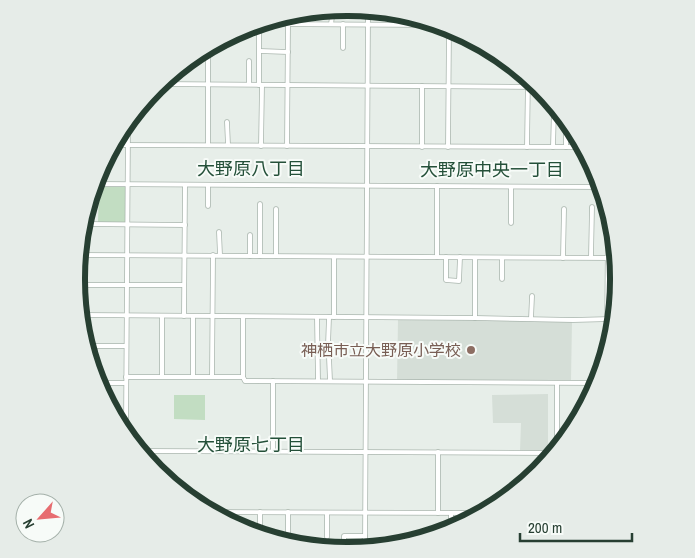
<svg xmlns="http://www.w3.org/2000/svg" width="695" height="558" font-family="'Archivo Narrow','Noto Sans JP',sans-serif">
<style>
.built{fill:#d5ded7}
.green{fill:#c2ddc2}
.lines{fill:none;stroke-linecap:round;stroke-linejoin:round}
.minor-casing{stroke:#aab6ae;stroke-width:5.5}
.minor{stroke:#fff;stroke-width:4}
.education-dot{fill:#8d6e63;stroke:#f7fbf8;stroke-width:2}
.labels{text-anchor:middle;stroke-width:4;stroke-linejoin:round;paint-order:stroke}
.education-label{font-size:16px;fill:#785e54;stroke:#f7fbf8;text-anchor:end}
.neighbourhood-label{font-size:18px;fill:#245039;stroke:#f7fbf8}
.rim{fill:none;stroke:#273f32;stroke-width:6}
</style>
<rect width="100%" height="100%" fill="#e7eee9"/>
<g class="built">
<path d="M 398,320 L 572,321 L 571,380 L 397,382 Z"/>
<path d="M 548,394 L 548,450 L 520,451 L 521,423 L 493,423 L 492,395 Z"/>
</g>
<g class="green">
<path d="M 99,187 L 125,187 L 125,223 L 98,222 Z"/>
<path d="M 174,395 L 205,395 L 205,420 L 174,419 Z"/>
</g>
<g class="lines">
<g class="minor-casing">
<g id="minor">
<path d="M 265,24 L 434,25"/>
<path d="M 331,24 L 333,10"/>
<path d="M 343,24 L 343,48"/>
<path d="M 259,25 L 259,85"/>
<path d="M 260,51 L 288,52"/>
<path d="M 208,52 L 208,145"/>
<path d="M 249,61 L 249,84"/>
<path d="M 160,84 L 539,87"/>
<path d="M 422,86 L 422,147"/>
<path d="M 227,122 L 228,145"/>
<path d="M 117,145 L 580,147"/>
<path d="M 261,146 L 262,85"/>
<path d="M 287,146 L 288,24"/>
<path d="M 448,147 L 449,28"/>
<path d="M 527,147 L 528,79"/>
<path d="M 553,147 L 554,109"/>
<path d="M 566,147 L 566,126"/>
<path d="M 95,184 L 601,187"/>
<path d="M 208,185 L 208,206"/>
<path d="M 511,187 L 511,223"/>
<path d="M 87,224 L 185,225"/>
<path d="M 219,232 L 220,255"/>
<path d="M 81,255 L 615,258"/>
<path d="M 250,256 L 250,235"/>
<path d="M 260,256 L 260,204"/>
<path d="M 276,256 L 276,209"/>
<path d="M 437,257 L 437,186"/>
<path d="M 446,257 L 446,280 L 459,281 L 460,257"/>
<path d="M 591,257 L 592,207"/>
<path d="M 475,258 L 475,318"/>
<path d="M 563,258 L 564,209"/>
<path d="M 502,279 L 502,258"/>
<path d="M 77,285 L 184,285"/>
<path d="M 83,315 L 475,318 L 573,320 L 611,319"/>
<path d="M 184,316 L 185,185"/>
<path d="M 193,316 L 193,376"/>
<path d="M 317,317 L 318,381"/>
<path d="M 334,317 L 334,257"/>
<path d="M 531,319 L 532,296"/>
<path d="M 607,337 L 608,224"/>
<path d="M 328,345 L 329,317"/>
<path d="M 89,346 L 126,346"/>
<path d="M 329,357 L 330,381"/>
<path d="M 94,369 L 95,346"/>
<path d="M 162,376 L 162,316"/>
<path d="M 212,376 L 213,255"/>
<path d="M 126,377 L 243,377 L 245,381 L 598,383"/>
<path d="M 243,377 L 243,317"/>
<path d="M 97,383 L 126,383"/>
<path d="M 126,427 L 128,128"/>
<path d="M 557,445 L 557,383"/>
<path d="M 142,451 L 551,453"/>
<path d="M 273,451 L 273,381"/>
<path d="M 217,512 L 476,513"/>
<path d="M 438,513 L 438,452"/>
<path d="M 451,530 L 451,513"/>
<path d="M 260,533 L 260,512"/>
<path d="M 327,537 L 327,513"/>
<path d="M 288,539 L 288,512"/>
<path d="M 365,547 L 368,12"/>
<path d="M 344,550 L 344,536 L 365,536"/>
</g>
</g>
<use href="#minor" class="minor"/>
</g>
<circle class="education-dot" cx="471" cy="350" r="5"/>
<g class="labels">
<g class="education-label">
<text x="461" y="356">神栖市立大野原小学校</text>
</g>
<g class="neighbourhood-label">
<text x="251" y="175">大野原八丁目</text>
<text x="492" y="176">大野原中央一丁目</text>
<text x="251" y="451">大野原七丁目</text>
</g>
</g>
<path d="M0 0H695V558H0ZM347 16H348A262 262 0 0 1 610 278V280A262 262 0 0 1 348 542H347A262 262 0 0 1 85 280V278A262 262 0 0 1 347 16Z" fill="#e6ece8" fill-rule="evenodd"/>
<path class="rim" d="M347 16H348A262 262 0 0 1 610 278V280A262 262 0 0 1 348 542H347A262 262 0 0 1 85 280V278A262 262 0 0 1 347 16Z"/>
<g transform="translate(40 518) rotate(243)"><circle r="24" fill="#f7fbf8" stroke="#a4b0a9"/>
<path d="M0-4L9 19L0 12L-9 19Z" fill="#e76c70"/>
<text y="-8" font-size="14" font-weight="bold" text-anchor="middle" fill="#273f32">N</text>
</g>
<path d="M520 533v8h112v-8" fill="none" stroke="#273f32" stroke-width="2.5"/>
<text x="528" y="533" font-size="15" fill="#273f32" stroke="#f7fbf8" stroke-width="4" paint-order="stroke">200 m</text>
</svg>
